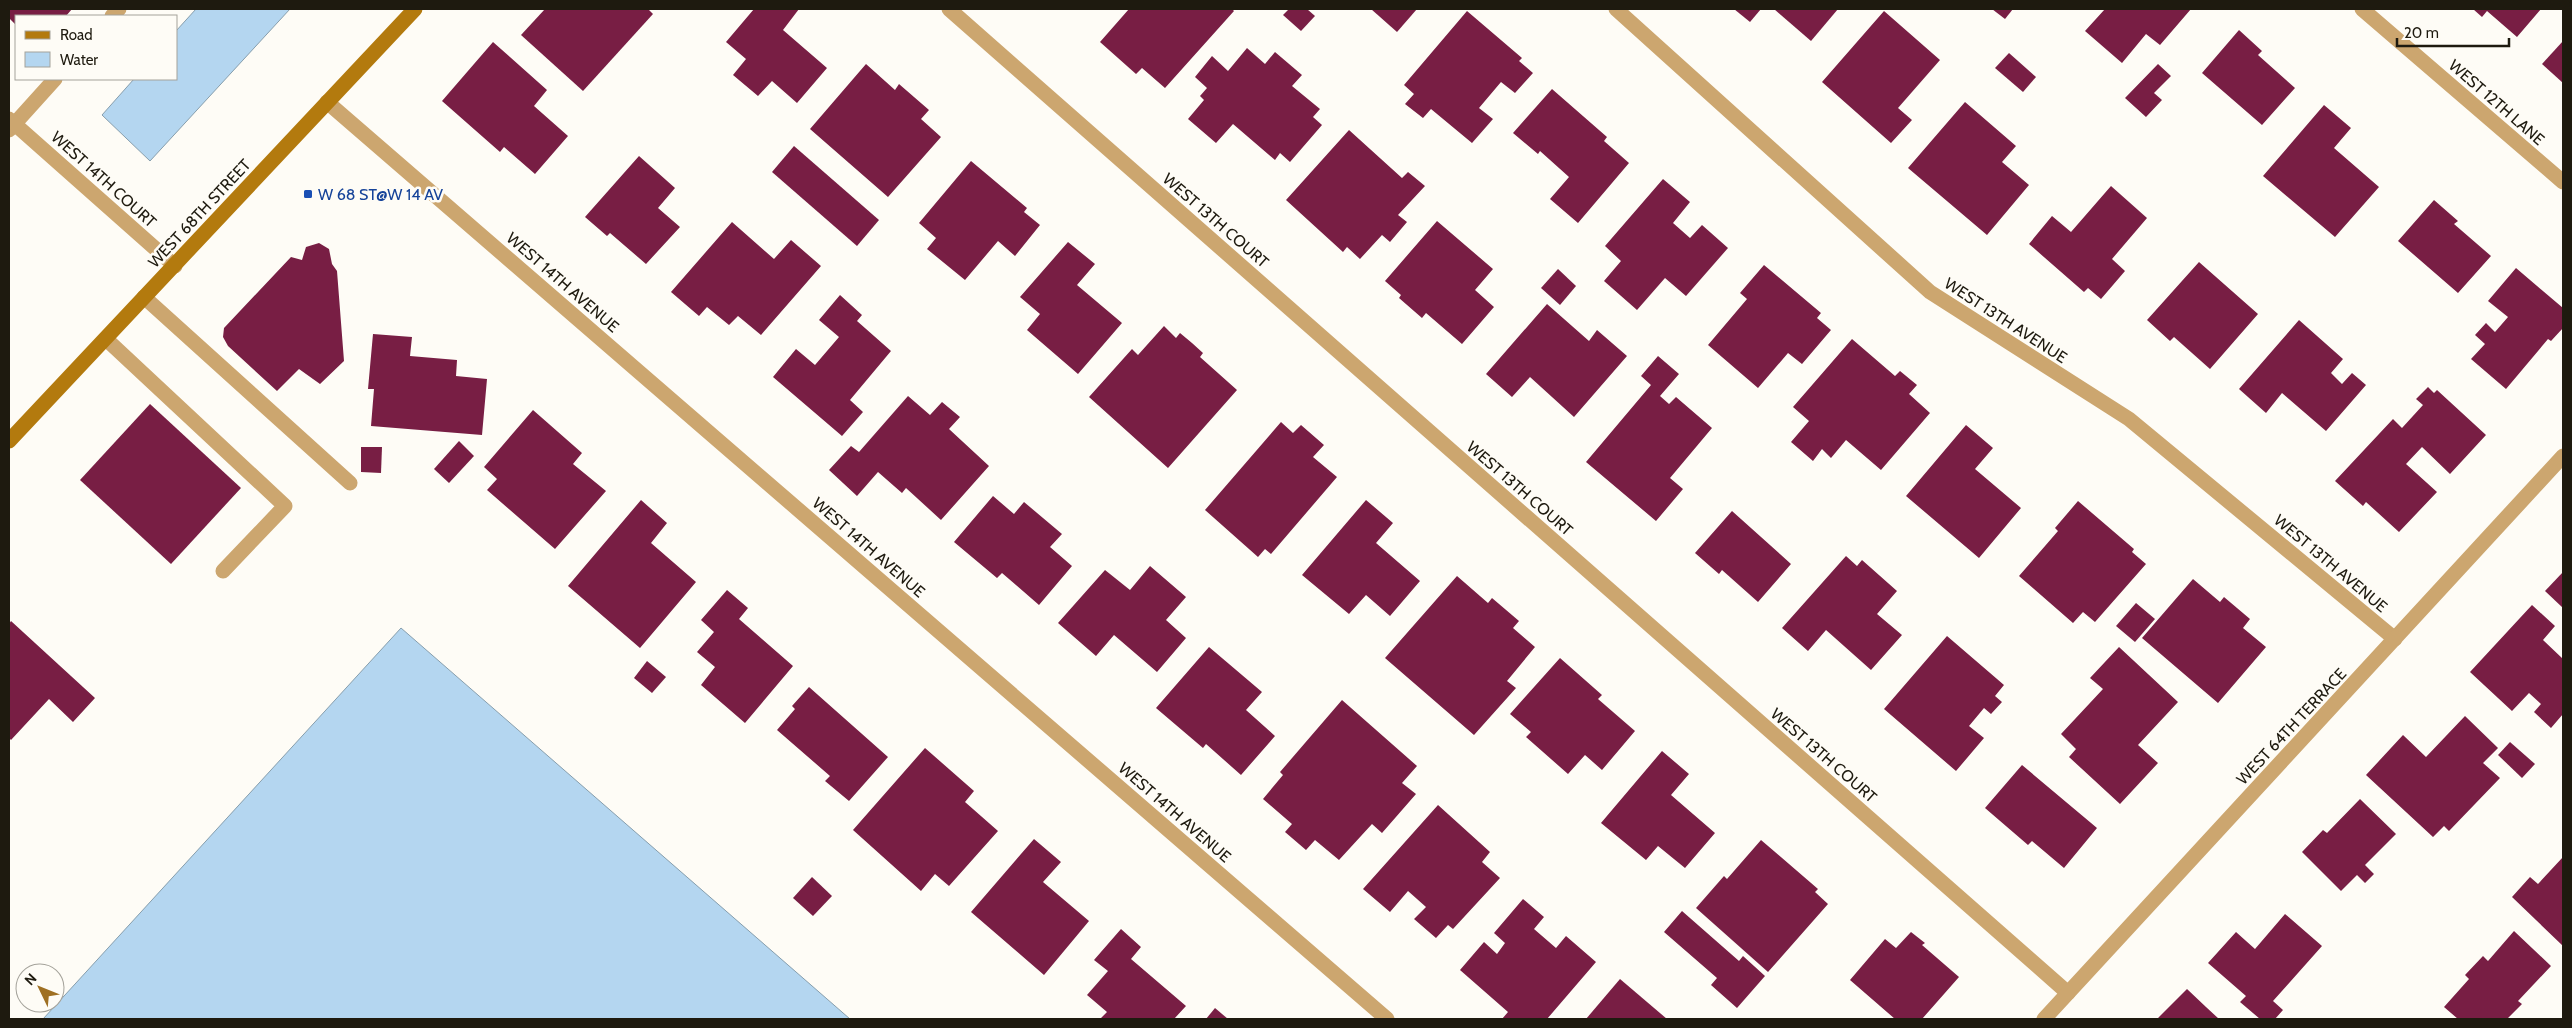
<svg xmlns="http://www.w3.org/2000/svg" width="2572" height="1028" font-family="Cabin,sans-serif">
<style>
.water{fill:#b4d6f0;stroke:#879eac}
.building{fill:#781e44}
.lines{fill:none;stroke-linecap:round;stroke-linejoin:round}
.lane{stroke:#cca66f;stroke-width:15}
.street{stroke:#cca66f;stroke-width:15}
.secondary{stroke:#b37a0e;stroke-width:15}
.transit-dot{fill:#1a4fb4;stroke:#fefcf6;stroke-width:2}
.labels{text-anchor:middle;stroke-width:5;stroke-linejoin:round;paint-order:stroke}
.street-label{font-size:16px;fill:#1e1a0f;stroke:#fefcf6}
.transit-label{font-size:16px;fill:#164399;stroke:#fefcf6;text-anchor:start}
</style>
<rect width="100%" height="100%" fill="#fefcf6"/>
<g class="water">
<path d="M 196,9 L 290,9 L 150,161 L 102,115 L 134,79 L 176,79 L 176,31 Z"/>
<path d="M 401,628 L 850,1019 L 43,1019 Z"/>
</g>
<g class="building">
<path d="M 9,9 L 72,9 L 66,16 L 16,16 L 16,25 L 9,18 Z"/>
<path d="M 545,9 L 648,9 L 653,14 L 583,91 L 521,35 Z"/>
<path d="M 754,9 L 799,9 L 783,30 L 827,68 L 797,103 L 772,81 L 758,96 L 733,75 L 746,59 L 726,42 Z"/>
<path d="M 1129,9 L 1232,9 L 1234,11 L 1165,88 L 1142,68 L 1136,74 L 1100,42 Z"/>
<path d="M 1289,9 L 1307,9 L 1315,16 L 1301,31 L 1283,15 Z"/>
<path d="M 1371,9 L 1417,9 L 1397,32 Z"/>
<path d="M 1734,9 L 1761,9 L 1750,22 Z"/>
<path d="M 1774,9 L 1838,9 L 1811,41 Z"/>
<path d="M 1992,9 L 2013,9 L 2005,19 Z"/>
<path d="M 2105,9 L 2191,9 L 2160,45 L 2146,34 L 2122,63 L 2085,31 Z"/>
<path d="M 2473,9 L 2541,9 L 2517,37 L 2487,11 L 2482,17 Z"/>
<path d="M 1467,11 L 1522,58 L 1519,61 L 1533,73 L 1515,93 L 1501,82 L 1479,108 L 1493,119 L 1472,143 L 1431,109 L 1423,118 L 1405,104 L 1414,94 L 1404,85 Z"/>
<path d="M 1884,11 L 1940,60 L 1898,108 L 1912,120 L 1891,143 L 1822,82 Z"/>
<path d="M 2239,30 L 2262,51 L 2258,55 L 2295,88 L 2262,125 L 2202,73 Z"/>
<path d="M 2563,41 L 2563,83 L 2542,64 Z"/>
<path d="M 493,42 L 547,90 L 534,106 L 568,136 L 535,174 L 504,147 L 500,152 L 442,101 Z"/>
<path d="M 1247,48 L 1265,64 L 1275,52 L 1302,75 L 1292,86 L 1320,109 L 1313,117 L 1322,125 L 1290,162 L 1280,153 L 1275,160 L 1233,124 L 1216,143 L 1188,119 L 1204,100 L 1200,96 L 1207,88 L 1195,77 L 1212,56 L 1228,71 Z"/>
<path d="M 2009,53 L 2036,77 L 2023,92 L 1995,68 Z"/>
<path d="M 866,64 L 895,90 L 899,84 L 929,110 L 921,119 L 941,137 L 888,197 L 810,129 Z"/>
<path d="M 2158,64 L 2171,76 L 2154,93 L 2162,100 L 2146,117 L 2125,98 Z"/>
<path d="M 1552,89 L 1607,137 L 1604,141 L 1629,163 L 1578,223 L 1550,199 L 1569,177 L 1540,151 L 1538,154 L 1513,133 Z"/>
<path d="M 1965,102 L 2016,146 L 2002,162 L 2029,185 L 1987,235 L 1908,168 Z"/>
<path d="M 2324,105 L 2351,128 L 2334,148 L 2379,187 L 2335,237 L 2263,176 Z"/>
<path d="M 1349,130 L 1402,178 L 1408,172 L 1425,186 L 1398,215 L 1407,222 L 1390,242 L 1382,235 L 1360,259 L 1347,247 L 1343,252 L 1286,200 Z"/>
<path d="M 794,146 L 879,220 L 857,246 L 772,172 Z"/>
<path d="M 639,156 L 675,188 L 658,208 L 680,227 L 646,264 L 610,233 L 607,236 L 585,217 Z"/>
<path d="M 971,161 L 1027,208 L 1024,212 L 1040,225 L 1015,256 L 998,241 L 965,280 L 927,249 L 936,238 L 919,223 Z"/>
<path d="M 1663,179 L 1690,202 L 1673,223 L 1690,238 L 1702,225 L 1728,248 L 1686,296 L 1665,278 L 1637,310 L 1604,281 L 1621,261 L 1605,246 Z"/>
<path d="M 2111,186 L 2147,218 L 2112,259 L 2125,271 L 2101,299 L 2088,288 L 2084,292 L 2029,244 L 2052,216 L 2071,232 Z"/>
<path d="M 2434,200 L 2458,221 L 2454,224 L 2491,256 L 2458,293 L 2398,241 Z"/>
<path d="M 1437,221 L 1493,269 L 1475,290 L 1494,307 L 1462,344 L 1426,313 L 1422,318 L 1399,298 L 1401,295 L 1385,281 Z"/>
<path d="M 732,222 L 774,259 L 791,240 L 821,266 L 761,335 L 738,316 L 729,325 L 707,307 L 699,316 L 671,292 Z"/>
<path d="M 1068,242 L 1095,264 L 1077,285 L 1122,323 L 1078,374 L 1027,330 L 1040,314 L 1020,297 Z"/>
<path d="M 319,243 L 329,249 L 332,264 L 337,271 L 344,361 L 320,384 L 299,369 L 277,391 L 228,346 L 223,337 L 224,328 L 291,257 L 302,260 L 306,247 Z"/>
<path d="M 2199,262 L 2258,314 L 2210,369 L 2174,337 L 2170,341 L 2147,320 Z"/>
<path d="M 1764,265 L 1821,313 L 1817,318 L 1831,330 L 1802,364 L 1788,353 L 1758,388 L 1708,345 L 1747,299 L 1740,293 Z"/>
<path d="M 2516,268 L 2563,308 L 2563,328 L 2551,341 L 2548,339 L 2506,389 L 2471,359 L 2485,344 L 2475,335 L 2486,323 L 2495,332 L 2508,317 L 2488,301 Z"/>
<path d="M 1558,269 L 1576,286 L 1560,305 L 1541,288 Z"/>
<path d="M 840,295 L 862,315 L 857,321 L 891,351 L 850,400 L 863,412 L 842,436 L 773,377 L 796,349 L 815,365 L 839,337 L 819,320 Z"/>
<path d="M 1547,304 L 1589,341 L 1597,330 L 1627,356 L 1574,417 L 1530,377 L 1512,397 L 1486,374 Z"/>
<path d="M 2299,320 L 2343,359 L 2331,373 L 2342,384 L 2352,373 L 2366,385 L 2326,431 L 2282,393 L 2266,413 L 2239,389 Z"/>
<path d="M 1164,326 L 1176,338 L 1180,333 L 1192,343 L 1203,353 L 1200,357 L 1237,390 L 1168,468 L 1089,397 L 1132,349 L 1138,355 Z"/>
<path d="M 373,334 L 412,337 L 410,356 L 457,360 L 456,376 L 487,379 L 482,435 L 371,426 L 374,389 L 368,389 Z"/>
<path d="M 1852,339 L 1895,376 L 1900,371 L 1917,385 L 1909,394 L 1930,413 L 1881,470 L 1846,440 L 1831,458 L 1822,449 L 1813,461 L 1791,442 L 1809,421 L 1793,407 Z"/>
<path d="M 1658,356 L 1679,374 L 1660,396 L 1669,404 L 1676,397 L 1712,428 L 1670,478 L 1683,489 L 1656,521 L 1586,462 L 1651,385 L 1641,376 Z"/>
<path d="M 2428,387 L 2434,393 L 2437,390 L 2486,435 L 2450,474 L 2422,447 L 2406,464 L 2437,492 L 2399,532 L 2366,502 L 2363,506 L 2335,481 L 2393,419 L 2402,428 L 2423,405 L 2416,399 Z"/>
<path d="M 908,396 L 930,415 L 942,402 L 960,417 L 949,429 L 989,466 L 941,520 L 906,488 L 902,493 L 878,472 L 857,496 L 829,470 L 851,446 L 859,452 Z"/>
<path d="M 150,404 L 241,488 L 171,564 L 80,480 Z"/>
<path d="M 533,410 L 582,453 L 573,464 L 606,491 L 555,549 L 487,490 L 497,479 L 484,467 Z"/>
<path d="M 1281,422 L 1293,433 L 1301,425 L 1324,445 L 1313,457 L 1337,477 L 1271,554 L 1265,549 L 1258,557 L 1205,510 Z"/>
<path d="M 1966,425 L 1993,448 L 1975,469 L 2021,508 L 1979,558 L 1906,496 Z"/>
<path d="M 459,441 L 474,456 L 449,483 L 434,469 Z"/>
<path d="M 361,447 L 382,447 L 381,473 L 361,472 Z"/>
<path d="M 993,496 L 1014,514 L 1024,502 L 1062,534 L 1050,547 L 1072,566 L 1039,605 L 1002,573 L 997,578 L 954,542 Z"/>
<path d="M 641,500 L 667,523 L 651,543 L 696,582 L 640,648 L 568,586 Z"/>
<path d="M 1366,500 L 1393,523 L 1376,543 L 1420,581 L 1390,616 L 1366,595 L 1349,614 L 1302,575 Z"/>
<path d="M 2078,501 L 2134,549 L 2132,552 L 2146,564 L 2095,622 L 2083,612 L 2073,623 L 2019,576 L 2058,531 L 2055,528 Z"/>
<path d="M 1732,511 L 1791,564 L 1758,602 L 1722,570 L 1719,574 L 1695,553 Z"/>
<path d="M 1846,556 L 1857,566 L 1862,560 L 1897,591 L 1877,614 L 1902,635 L 1871,670 L 1826,630 L 1808,651 L 1782,628 Z"/>
<path d="M 1150,566 L 1186,597 L 1166,620 L 1186,638 L 1157,672 L 1114,635 L 1096,656 L 1058,623 L 1105,570 L 1130,590 Z"/>
<path d="M 2563,572 L 2563,608 L 2545,591 Z"/>
<path d="M 1457,576 L 1488,603 L 1492,598 L 1519,621 L 1513,628 L 1535,647 L 1507,681 L 1516,688 L 1474,735 L 1385,658 Z"/>
<path d="M 2193,579 L 2220,602 L 2224,597 L 2250,619 L 2243,628 L 2266,647 L 2218,703 L 2142,638 Z"/>
<path d="M 727,590 L 748,608 L 739,619 L 793,666 L 745,723 L 701,685 L 715,667 L 697,652 L 714,632 L 701,620 Z"/>
<path d="M 2136,603 L 2155,619 L 2135,642 L 2116,626 Z"/>
<path d="M 2532,605 L 2555,626 L 2543,640 L 2563,659 L 2563,714 L 2551,728 L 2534,712 L 2541,704 L 2529,693 L 2512,711 L 2470,672 Z"/>
<path d="M 11,621 L 95,698 L 73,722 L 49,699 L 11,740 L 9,738 L 9,624 Z"/>
<path d="M 1947,636 L 2004,685 L 1995,696 L 2002,702 L 1991,714 L 1984,708 L 1969,726 L 1984,738 L 1956,771 L 1884,709 Z"/>
<path d="M 1209,647 L 1262,692 L 1246,710 L 1275,736 L 1241,775 L 1206,744 L 1203,748 L 1156,708 Z"/>
<path d="M 2119,647 L 2178,702 L 2138,745 L 2158,763 L 2120,804 L 2069,757 L 2076,749 L 2061,734 L 2103,689 L 2090,678 Z"/>
<path d="M 1560,658 L 1602,695 L 1598,699 L 1635,731 L 1602,770 L 1585,755 L 1568,774 L 1526,737 L 1531,732 L 1510,714 Z"/>
<path d="M 647,661 L 666,677 L 652,693 L 634,678 Z"/>
<path d="M 809,687 L 888,757 L 849,801 L 825,781 L 830,776 L 777,730 L 795,709 L 792,706 Z"/>
<path d="M 1342,700 L 1417,766 L 1402,783 L 1416,794 L 1382,833 L 1372,824 L 1339,860 L 1315,840 L 1306,850 L 1285,832 L 1292,824 L 1263,799 L 1283,775 L 1280,772 Z"/>
<path d="M 2465,716 L 2498,748 L 2483,763 L 2500,778 L 2449,831 L 2444,826 L 2433,837 L 2366,775 L 2403,735 L 2426,757 Z"/>
<path d="M 2510,742 L 2535,764 L 2522,778 L 2498,755 Z"/>
<path d="M 925,748 L 974,791 L 965,802 L 998,831 L 949,886 L 935,874 L 921,891 L 853,830 Z"/>
<path d="M 1662,751 L 1689,774 L 1671,795 L 1715,833 L 1685,868 L 1658,846 L 1646,860 L 1601,823 Z"/>
<path d="M 2022,765 L 2097,828 L 2064,868 L 2032,841 L 2028,845 L 1985,808 Z"/>
<path d="M 2360,799 L 2396,834 L 2365,865 L 2374,874 L 2365,883 L 2357,875 L 2341,891 L 2302,852 L 2323,830 L 2327,833 Z"/>
<path d="M 1438,805 L 1490,852 L 1482,862 L 1500,878 L 1453,929 L 1448,925 L 1436,938 L 1414,919 L 1426,907 L 1408,891 L 1390,912 L 1363,889 Z"/>
<path d="M 1034,839 L 1061,862 L 1043,882 L 1089,921 L 1044,975 L 971,912 Z"/>
<path d="M 1761,840 L 1818,889 L 1815,892 L 1828,904 L 1768,972 L 1696,908 L 1724,876 L 1727,879 Z"/>
<path d="M 2563,857 L 2563,946 L 2512,897 L 2530,877 L 2538,884 Z"/>
<path d="M 812,877 L 832,896 L 813,916 L 793,898 Z"/>
<path d="M 1523,899 L 1544,917 L 1534,929 L 1556,948 L 1566,936 L 1596,962 L 1547,1019 L 1502,1019 L 1508,1012 L 1460,970 L 1484,942 L 1497,954 L 1505,943 L 1494,933 Z"/>
<path d="M 1682,911 L 1739,961 L 1743,956 L 1765,976 L 1737,1008 L 1711,985 L 1717,978 L 1664,932 Z"/>
<path d="M 2285,914 L 2322,946 L 2273,1001 L 2283,1010 L 2275,1019 L 2260,1019 L 2240,1002 L 2246,996 L 2208,963 L 2236,932 L 2255,949 Z"/>
<path d="M 1121,929 L 1141,947 L 1131,959 L 1186,1006 L 1174,1019 L 1100,1019 L 1107,1012 L 1087,995 L 1108,971 L 1094,960 Z"/>
<path d="M 2514,931 L 2551,966 L 2518,1001 L 2522,1004 L 2507,1019 L 2458,1019 L 2444,1007 L 2469,979 L 2465,975 L 2483,956 L 2488,961 Z"/>
<path d="M 1911,932 L 1925,943 L 1922,945 L 1959,977 L 1922,1019 L 1895,1019 L 1850,980 L 1885,939 L 1896,948 Z"/>
<path d="M 1620,979 L 1667,1019 L 1586,1019 Z"/>
<path d="M 2187,989 L 2206,1007 L 2219,1019 L 2157,1019 Z"/>
<path d="M 1215,1008 L 1228,1019 L 1206,1019 Z"/>
</g>
<g class="lines">
<g class="lane">
<path d="M 112,16 L 119,9"/>
<path d="M 9,130 L 55,79"/>
<path d="M 144,297 L 350,483"/>
<path d="M 106,339 L 285,506 L 223,571"/>
</g>
<g class="street">
<path d="M 949,9 L 2068,993"/>
<path d="M 1616,9 L 1930,292 L 2129,419 L 2395,639"/>
<path d="M 2362,9 L 2563,182"/>
<path d="M 327,102 L 1387,1019"/>
<path d="M 9,119 L 175,266"/>
<path d="M 2044,1019 L 2563,456"/>
</g>
<path class="secondary" d="M 9,441 L 415,9"/>
</g>
<rect class="transit-dot" x="303" y="189" width="10" height="10" rx="2.5"/>
<g class="labels">
<g class="street-label">
<text transform="translate(2497 102) rotate(41)" y="6">WEST 12TH LANE</text>
<text transform="translate(104 179) rotate(42)" y="6">WEST 14TH COURT</text>
<text transform="translate(199 213) rotate(-47)" y="6">WEST 68TH STREET</text>
<text transform="translate(1216 220) rotate(41)" y="6">WEST 13TH COURT</text>
<text transform="translate(563 282) rotate(41)" y="6">WEST 14TH AVENUE</text>
<text transform="translate(2006 320) rotate(33)" y="6">WEST 13TH AVENUE</text>
<text transform="translate(1520 488) rotate(41)" y="6">WEST 13TH COURT</text>
<text transform="translate(869 547) rotate(41)" y="6">WEST 14TH AVENUE</text>
<text transform="translate(2331 563) rotate(40)" y="6">WEST 13TH AVENUE</text>
<text transform="translate(2291 726) rotate(-47)" y="6">WEST 64TH TERRACE</text>
<text transform="translate(1824 755) rotate(41)" y="6">WEST 13TH COURT</text>
<text transform="translate(1175 812) rotate(41)" y="6">WEST 14TH AVENUE</text>
</g>
<g class="transit-label">
<text x="318" y="200">W 68 ST@W 14 AV</text>
</g>
</g>
<rect width="2572" height="1028" fill="none" stroke="#1e1a0f" stroke-width="20"/>
<rect x="15" y="15" width="162" height="65" fill="#fefcf6" stroke="#a4a29a"/>
<rect x="25" y="31" width="25" height="8" fill="#b37a0e" stroke="#a4a29a"/>
<text x="60" y="40" font-size="15" fill="#1e1a0f">Road</text>
<rect x="25" y="52" width="25" height="15" fill="#b4d6f0" stroke="#a4a29a"/>
<text x="60" y="65" font-size="15" fill="#1e1a0f">Water</text>
<g transform="translate(40 988) rotate(313)"><circle r="24" fill="#fefcf6" stroke="#a4a29a"/>
<path d="M0-4L9 19L0 12L-9 19Z" fill="#9f7023"/>
<text y="-8" font-size="14" font-weight="bold" text-anchor="middle" fill="#1e1a0f">N</text>
</g>
<path d="M2397 38v8h112v-8" fill="none" stroke="#1e1a0f" stroke-width="2.5"/>
<text x="2404" y="38" font-size="15" fill="#1e1a0f" stroke="#fefcf6" stroke-width="4" paint-order="stroke">20 m</text>
</svg>
